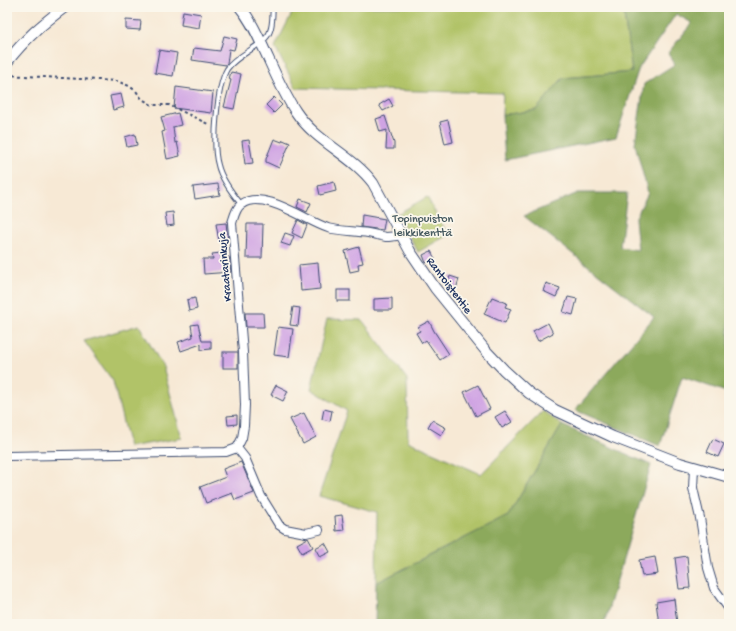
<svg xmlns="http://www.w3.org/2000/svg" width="736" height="631" font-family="'Gochi Hand',sans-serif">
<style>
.green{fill:#b1c367;stroke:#667962}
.forest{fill:#8ca95c;stroke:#546c5d}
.building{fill:#cfa3e3}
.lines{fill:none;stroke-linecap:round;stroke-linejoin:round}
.service-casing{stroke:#3c4b70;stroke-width:6}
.minor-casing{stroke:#3c4b70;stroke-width:10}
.tertiary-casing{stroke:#3c4b70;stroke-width:12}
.path{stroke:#3c4b70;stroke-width:2;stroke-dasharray:3 3;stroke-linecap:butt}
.service{stroke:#fff;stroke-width:4}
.minor{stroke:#fff;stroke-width:8}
.tertiary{stroke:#fff;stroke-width:10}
.labels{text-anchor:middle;stroke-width:3.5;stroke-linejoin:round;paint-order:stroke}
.park-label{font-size:12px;fill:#485b61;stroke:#fbf7ec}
.street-label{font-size:12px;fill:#1b2f5e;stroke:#fbf7ec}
</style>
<rect width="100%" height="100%" fill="#fbf7ec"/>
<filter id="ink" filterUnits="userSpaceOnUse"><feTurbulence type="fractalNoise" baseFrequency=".025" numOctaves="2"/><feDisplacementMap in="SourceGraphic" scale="8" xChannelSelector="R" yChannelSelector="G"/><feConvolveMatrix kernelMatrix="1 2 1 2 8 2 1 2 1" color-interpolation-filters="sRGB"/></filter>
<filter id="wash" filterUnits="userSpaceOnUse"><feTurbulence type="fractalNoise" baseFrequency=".012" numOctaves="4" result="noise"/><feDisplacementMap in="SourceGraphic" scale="16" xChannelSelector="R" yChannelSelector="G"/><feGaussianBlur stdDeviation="0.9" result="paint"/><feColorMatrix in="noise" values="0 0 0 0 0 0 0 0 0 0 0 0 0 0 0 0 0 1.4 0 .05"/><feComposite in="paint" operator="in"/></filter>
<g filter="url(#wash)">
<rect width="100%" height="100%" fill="#f7e9d5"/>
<g class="green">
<path d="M 295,7 L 623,7 L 632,72 L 563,78 L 536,110 L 502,115 L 503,93 L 296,88 L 275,47 Z"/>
<path d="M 427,197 L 448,235 L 418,252 L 397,214 Z"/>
<path d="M 327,319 L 362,320 L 407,379 L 408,441 L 481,474 L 543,411 L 562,425 L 508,516 L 376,583 L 377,512 L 319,496 L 347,411 L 311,389 Z"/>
<path d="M 139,325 L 163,367 L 182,438 L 129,447 L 113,381 L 84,341 Z"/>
</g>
<g class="forest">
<path d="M 623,7 L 729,7 L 729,393 L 682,377 L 660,446 L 575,410 L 654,317 L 524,216 L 578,193 L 627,193 L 620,247 L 638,250 L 635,219 L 648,193 L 635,144 L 644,84 L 675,64 L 668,53 L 692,23 L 676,14 L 639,68 L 616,137 L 505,160 L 502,115 L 536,110 L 563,78 L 632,72 Z"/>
<path d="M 562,425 L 651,465 L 604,624 L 375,624 L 376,583 L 508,516 Z"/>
</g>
<g id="blocks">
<g class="building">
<path d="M 183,11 L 201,14 L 199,28 L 181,25 Z"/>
<path d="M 126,20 L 141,21 L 140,30 L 126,29 Z"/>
<path d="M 224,36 L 237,39 L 234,50 L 229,49 L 227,64 L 226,65 L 192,60 L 194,48 L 220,51 Z"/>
<path d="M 159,50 L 177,53 L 173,76 L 155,73 Z"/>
<path d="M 231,72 L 241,74 L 234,109 L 224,107 L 231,80 L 229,79 Z"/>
<path d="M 176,87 L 213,92 L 211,113 L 174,108 Z"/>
<path d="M 121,94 L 124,107 L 113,110 L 110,96 Z"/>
<path d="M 274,97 L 282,105 L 274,113 L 266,105 Z"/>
<path d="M 389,99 L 393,106 L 383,111 L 379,105 Z"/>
<path d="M 178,113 L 181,125 L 173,127 L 175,143 L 177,142 L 180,156 L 167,159 L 162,132 L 165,131 L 161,117 Z"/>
<path d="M 385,116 L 394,143 L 394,149 L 386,149 L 387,130 L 380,132 L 376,119 Z"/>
<path d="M 448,120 L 453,142 L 445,144 L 440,122 Z"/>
<path d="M 135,134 L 137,145 L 127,147 L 125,137 Z"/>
<path d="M 274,139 L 282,142 L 283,140 L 290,143 L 279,168 L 266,162 L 266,159 Z"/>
<path d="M 249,140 L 253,163 L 245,164 L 242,141 Z"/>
<path d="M 334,182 L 336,191 L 320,195 L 318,186 Z"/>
<path d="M 218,184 L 220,195 L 195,199 L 193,187 Z"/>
<path d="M 300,199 L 311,203 L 307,212 L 297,207 Z"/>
<path d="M 173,212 L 174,225 L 167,226 L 165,213 Z"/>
<path d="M 362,215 L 385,219 L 383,230 L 361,227 Z"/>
<path d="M 298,220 L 307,225 L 302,238 L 292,233 Z"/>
<path d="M 226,223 L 228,240 L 219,241 L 216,224 Z"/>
<path d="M 247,224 L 263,224 L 262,258 L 246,258 Z"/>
<path d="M 285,233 L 294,236 L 290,246 L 281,243 Z"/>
<path d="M 359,247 L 363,263 L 358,264 L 359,270 L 350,272 L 345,251 Z"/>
<path d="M 431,251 L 435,259 L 426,263 L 423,255 Z"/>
<path d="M 221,253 L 221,258 L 229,257 L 231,272 L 204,274 L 203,259 L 213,259 L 212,254 Z"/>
<path d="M 318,263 L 320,289 L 301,291 L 299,265 Z"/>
<path d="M 450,276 L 459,279 L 456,289 L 447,286 Z"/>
<path d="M 546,283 L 560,288 L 556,297 L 543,291 Z"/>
<rect x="337" y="290" width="13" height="11"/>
<path d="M 492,297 L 507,303 L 505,307 L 511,309 L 505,323 L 484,314 Z"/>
<path d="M 568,297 L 577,299 L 573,315 L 563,312 Z"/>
<path d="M 195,298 L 197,309 L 189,311 L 187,300 Z"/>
<path d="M 392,298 L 392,310 L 374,310 L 374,299 Z"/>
<path d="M 293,307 L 300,308 L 298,326 L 290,325 Z"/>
<path d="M 245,313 L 263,313 L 264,327 L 246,327 Z"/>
<path d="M 429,321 L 434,331 L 449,354 L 440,360 L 426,340 L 422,343 L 416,333 L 420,331 L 418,327 Z"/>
<path d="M 548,323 L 553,333 L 538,341 L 533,331 Z"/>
<path d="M 198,324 L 202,341 L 211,341 L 211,349 L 201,350 L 201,344 L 181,351 L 178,342 L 193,337 L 191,325 Z"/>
<path d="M 278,327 L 293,329 L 289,357 L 274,355 Z"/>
<rect x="223" y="352" width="15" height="16"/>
<path d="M 276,385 L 288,391 L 283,401 L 271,395 Z"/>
<path d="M 478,385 L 490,409 L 476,416 L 464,392 Z"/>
<path d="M 324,409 L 332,411 L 330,421 L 322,419 Z"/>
<path d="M 505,411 L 512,422 L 502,428 L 495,417 Z"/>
<path d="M 304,413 L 316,437 L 303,444 L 290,419 Z"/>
<path d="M 237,415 L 237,424 L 228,425 L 227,416 Z"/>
<path d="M 432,420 L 446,428 L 441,435 L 428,427 Z"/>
<path d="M 713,439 L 724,444 L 718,457 L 707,452 Z"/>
<path d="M 241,462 L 254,493 L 235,500 L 232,493 L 206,503 L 200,487 L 226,477 L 223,469 Z"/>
<path d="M 342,515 L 344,530 L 336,531 L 335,516 Z"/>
<path d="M 308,538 L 313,547 L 302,553 L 297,544 Z"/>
<path d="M 325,543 L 330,552 L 320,557 L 315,548 Z"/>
<path d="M 687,556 L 690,588 L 679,589 L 675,558 Z"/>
<path d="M 655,557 L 658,574 L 642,576 L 639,560 Z"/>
<path d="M 674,599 L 677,624 L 659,624 L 656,602 Z"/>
</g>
</g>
</g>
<g filter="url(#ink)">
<use href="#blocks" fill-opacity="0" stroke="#3c4b70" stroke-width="1"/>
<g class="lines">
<g class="service-casing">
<path id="service" d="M 241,204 C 232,193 221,179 218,165 C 212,145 217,86 227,69 C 237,54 266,45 270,31 C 273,24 272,15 273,7"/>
</g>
<g class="minor-casing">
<g id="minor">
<path d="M 7,456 L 226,452 L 237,448"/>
<path d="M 694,468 L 693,488 L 700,518 L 708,568 L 714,588 L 729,609"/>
<path d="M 319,530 L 306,533 L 285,529 L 279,525 L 261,496 L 245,458 L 237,448 L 242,438 L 244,426 L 245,405 L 243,352 L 232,223 C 234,217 236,207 242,204 C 264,189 306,221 328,228 C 340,231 355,231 368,233 C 374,234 380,236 386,237 C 391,237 396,236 401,235"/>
</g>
</g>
<g class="tertiary-casing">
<g id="tertiary">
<path d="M 240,7 C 251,20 257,34 264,49 C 274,71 283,93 296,112 C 316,142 352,155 373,183 L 410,251 L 435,288 L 486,351 L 504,370 L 529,393 L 555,410 L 613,437 L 680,463 L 729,477"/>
<path d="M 7,62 C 25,39 42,24 65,7"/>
</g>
</g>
<path class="path" d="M 7,75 L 117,81 L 129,86 L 136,91 L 142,99 L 152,105 L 169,105 L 210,125"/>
<use href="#service" class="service"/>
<use href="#minor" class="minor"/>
<use href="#tertiary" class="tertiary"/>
</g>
</g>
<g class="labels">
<g class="park-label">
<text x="423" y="222">Topinpuiston<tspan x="423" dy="14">leikkikenttä</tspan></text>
</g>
<g class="street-label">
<text transform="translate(224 267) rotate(-95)" y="4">Kraatarinkuja</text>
<text transform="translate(450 285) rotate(53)" y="4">Rantoistentie</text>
</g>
</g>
<rect width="736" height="631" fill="none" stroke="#fbf7ec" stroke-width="24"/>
</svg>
